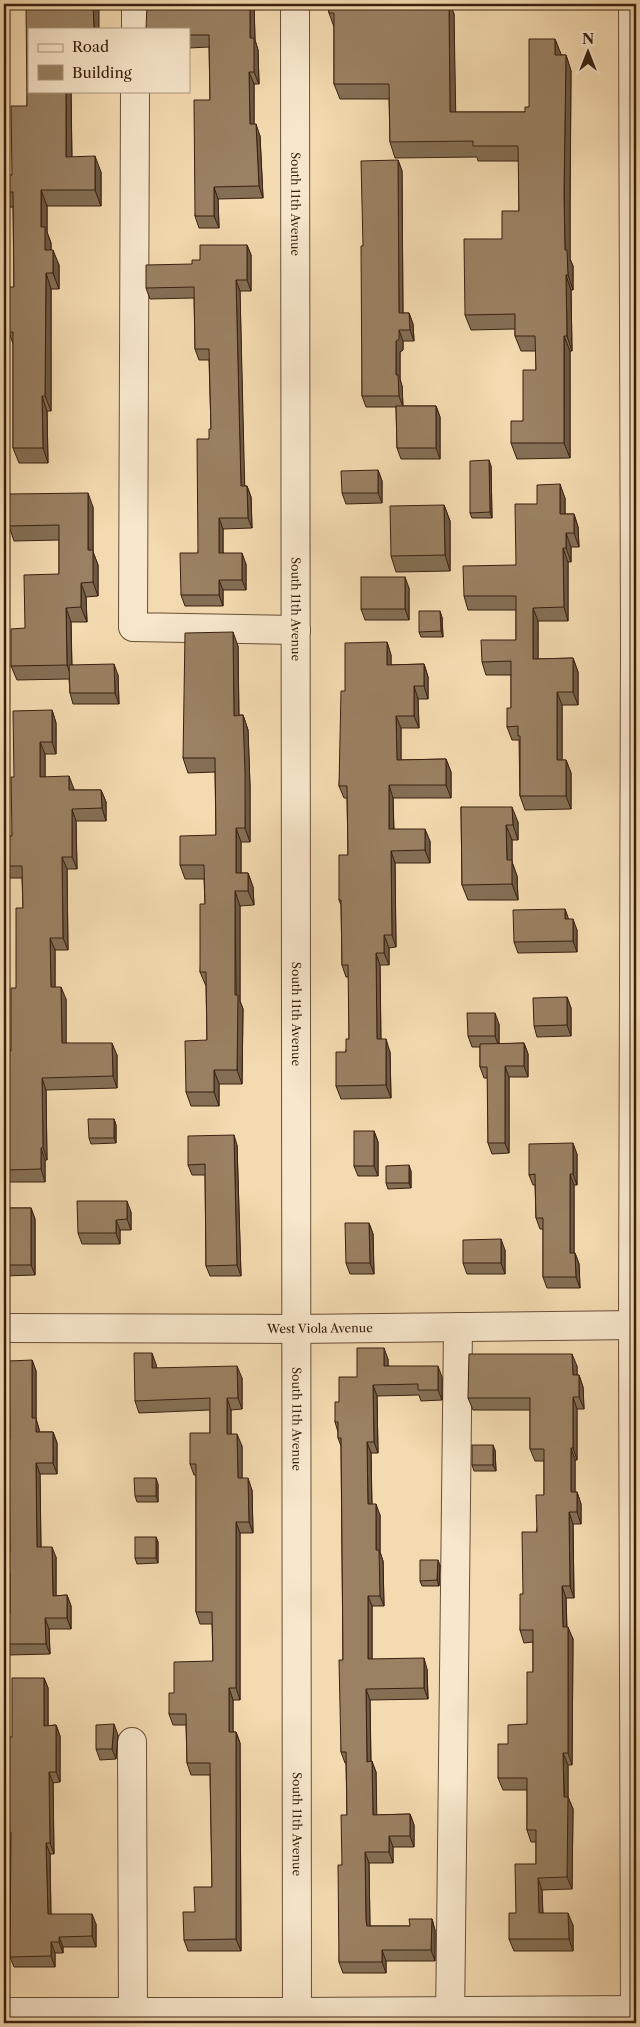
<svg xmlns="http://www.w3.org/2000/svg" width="640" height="2027" font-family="'Libre Caslon Text',serif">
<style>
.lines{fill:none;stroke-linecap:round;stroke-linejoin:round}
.minor-casing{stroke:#684e38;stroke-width:30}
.minor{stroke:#f8e7cc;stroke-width:28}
.wall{fill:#846f55;stroke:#392010}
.shaded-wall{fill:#6c5a45;stroke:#392010}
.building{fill:#9a8163;stroke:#392010}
.labels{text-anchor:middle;stroke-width:4;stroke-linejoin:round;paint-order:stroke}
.street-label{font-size:12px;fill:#392010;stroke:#f8e7cc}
</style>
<rect width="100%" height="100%" fill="#f4dab0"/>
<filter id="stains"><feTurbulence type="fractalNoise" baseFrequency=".004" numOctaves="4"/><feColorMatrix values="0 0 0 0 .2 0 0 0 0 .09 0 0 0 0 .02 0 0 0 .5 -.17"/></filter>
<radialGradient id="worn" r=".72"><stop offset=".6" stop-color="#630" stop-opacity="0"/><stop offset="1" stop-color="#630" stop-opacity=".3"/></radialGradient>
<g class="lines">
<g class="minor-casing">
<g id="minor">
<path id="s1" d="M 295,4 L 297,2023"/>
<path d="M 633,4 L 635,638 L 633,1325 L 635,2023"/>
<path d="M 136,29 L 136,4"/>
<path d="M 135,91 L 133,627 L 296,630"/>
<path id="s2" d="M 4,1328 L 296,1329 L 636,1325"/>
<path d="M 132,1742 L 133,2023"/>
<path d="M 4,2012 L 297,2012 L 636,2010"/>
<path d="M 450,2023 L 458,1327"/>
</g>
</g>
<use href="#minor" class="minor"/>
</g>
<g class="wall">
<path d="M 147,4 L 254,4 L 255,40 L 258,50 L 259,84 L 254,84 L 254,124 L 260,136 L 263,198 L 218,199 L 219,228 L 199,228 L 195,216 L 210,100 L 209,47 L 189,48 L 189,29 Z"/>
<path d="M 328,4 L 450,4 L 454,14 L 455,112 L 525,112 L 529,107 L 555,39 L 561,55 L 566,55 L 571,71 L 570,208 L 570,259 L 573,266 L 573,290 L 571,290 L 572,351 L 570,351 L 570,458 L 517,459 L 511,443 L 523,421 L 536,370 L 536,351 L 521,351 L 515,336 L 515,329 L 471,330 L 465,315 L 502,239 L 519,211 L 519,161 L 478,161 L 477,157 L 395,158 L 390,142 L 389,99 L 340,99 L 334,84 L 334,27 L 329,13 Z"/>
<path d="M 29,29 L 71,91 L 72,157 L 101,172 L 101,206 L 47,206 L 47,232 L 51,243 L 51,250 L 59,265 L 59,289 L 51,289 L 51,411 L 47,411 L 48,463 L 19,463 L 13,448 L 13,344 L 9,332 L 14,287 L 13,207 L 10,207 L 4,192 L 12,175 L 27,106 Z"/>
<path d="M 398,160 L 402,171 L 403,313 L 409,313 L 413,324 L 414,341 L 403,341 L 403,350 L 400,352 L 400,379 L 402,386 L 403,406 L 436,406 L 440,417 L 440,459 L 401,459 L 397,448 L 396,407 L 366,407 L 362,396 L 363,246 Z"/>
<path d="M 247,245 L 251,255 L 251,291 L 240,291 L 244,486 L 247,486 L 251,497 L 252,528 L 223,529 L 223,553 L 246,564 L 246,590 L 223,590 L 223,606 L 185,606 L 181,595 L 198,553 L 211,429 L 209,360 L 199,360 L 195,349 L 194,298 L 150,299 L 146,288 L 200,260 Z"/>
<path d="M 491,466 L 492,518 L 472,518 L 470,513 Z"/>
<path d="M 378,470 L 382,481 L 382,503 L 346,504 L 342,493 Z"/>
<path d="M 565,498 L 565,514 L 574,514 L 578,527 L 579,547 L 571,547 L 571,562 L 568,562 L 568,621 L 538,621 L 538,659 L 573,658 L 578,672 L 578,705 L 562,705 L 562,760 L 566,760 L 571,773 L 571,809 L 525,810 L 520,796 L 519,740 L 512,740 L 507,727 L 511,708 L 511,675 L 486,675 L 482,662 L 516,640 L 516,610 L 468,610 L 464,596 L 516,565 L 537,504 Z"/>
<path d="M 444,505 L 450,521 L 450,571 L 396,572 L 391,556 Z"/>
<path d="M 93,507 L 93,552 L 98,565 L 98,596 L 86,597 L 87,622 L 71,622 L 72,665 L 118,675 L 119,704 L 73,704 L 70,693 L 69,679 L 17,680 L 11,666 L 25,628 L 59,574 L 59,540 L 14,541 L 9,526 Z"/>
<path d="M 409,588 L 409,620 L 365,620 L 361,609 Z"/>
<path d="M 442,617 L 443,637 L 421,637 L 419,632 Z"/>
<path d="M 387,642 L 391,655 L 391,665 L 424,664 L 428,677 L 428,699 L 418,699 L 419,728 L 401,728 L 401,760 L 446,759 L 451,772 L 451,798 L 393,798 L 394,829 L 430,841 L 430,863 L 395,863 L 396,947 L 389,948 L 389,965 L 380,965 L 381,1039 L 390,1052 L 391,1098 L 341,1099 L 336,1086 L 349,1039 L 349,977 L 346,977 L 342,965 L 341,905 L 339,900 L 348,855 L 347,798 L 344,798 L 339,786 L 345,691 Z"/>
<path d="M 238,646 L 239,715 L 243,715 L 248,730 L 250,786 L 250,842 L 241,842 L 241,873 L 248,873 L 253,887 L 254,905 L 240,906 L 240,1001 L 243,1009 L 242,1084 L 219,1084 L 219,1106 L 191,1106 L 186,1092 L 207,1040 L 206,986 L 200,972 L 205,904 L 204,879 L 185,879 L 180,865 L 216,835 L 215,772 L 188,773 L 183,758 Z"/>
<path d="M 52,710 L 56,723 L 56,754 L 45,754 L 45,777 L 74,789 L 74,790 L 101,790 L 106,802 L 106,821 L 76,821 L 77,869 L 67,869 L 68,950 L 55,950 L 55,987 L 66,999 L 66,1043 L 117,1055 L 117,1088 L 46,1090 L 47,1160 L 45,1160 L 45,1182 L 10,1182 L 6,1170 L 8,1118 L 11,1051 L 23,908 L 22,878 L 10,878 L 6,866 L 12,836 L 14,777 Z"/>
<path d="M 461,807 L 518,822 L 518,840 L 512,840 L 512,862 L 517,876 L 518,900 L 468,900 L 462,885 Z"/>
<path d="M 565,909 L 568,919 L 577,930 L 577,952 L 518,953 L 514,942 Z"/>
<path d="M 567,997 L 571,1008 L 571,1036 L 537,1037 L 534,1026 Z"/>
<path d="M 499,1024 L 499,1044 L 524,1043 L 528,1054 L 528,1077 L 509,1077 L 509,1153 L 492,1154 L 488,1143 L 488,1078 L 484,1078 L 480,1067 L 480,1047 L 472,1047 L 468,1036 Z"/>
<path d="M 114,1119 L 116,1125 L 116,1143 L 91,1144 L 89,1138 Z"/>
<path d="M 374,1131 L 378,1142 L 378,1176 L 358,1176 L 354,1166 Z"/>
<path d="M 237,1145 L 241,1276 L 210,1276 L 206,1266 L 205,1175 L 192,1175 L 188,1165 Z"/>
<path d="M 577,1154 L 577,1185 L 574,1185 L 574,1253 L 575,1253 L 579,1264 L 580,1288 L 547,1288 L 543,1277 L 543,1229 L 540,1229 L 536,1218 L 535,1185 L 533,1185 L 529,1175 Z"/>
<path d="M 411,1171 L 411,1188 L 388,1189 L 386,1183 Z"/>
<path d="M 4,1208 L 31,1208 L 35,1219 L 35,1275 L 4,1276 Z"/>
<path d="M 131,1212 L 131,1230 L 120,1230 L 120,1244 L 82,1244 L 78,1233 Z"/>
<path d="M 369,1223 L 373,1234 L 374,1274 L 350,1274 L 346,1263 Z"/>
<path d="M 505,1250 L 505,1274 L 467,1274 L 463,1263 Z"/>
<path d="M 388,1359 L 388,1366 L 442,1377 L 442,1400 L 421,1401 L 419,1395 L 377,1396 L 378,1453 L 371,1453 L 372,1504 L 380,1515 L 380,1552 L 383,1561 L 384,1606 L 372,1606 L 372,1659 L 427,1669 L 428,1699 L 370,1700 L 371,1761 L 376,1772 L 376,1815 L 410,1814 L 414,1825 L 414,1847 L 393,1847 L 393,1863 L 369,1863 L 370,1926 L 410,1926 L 432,1919 L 435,1930 L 435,1961 L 386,1961 L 386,1973 L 343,1973 L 339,1962 L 342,1865 L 347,1815 L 346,1763 L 345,1763 L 341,1752 L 343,1660 L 341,1446 L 338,1438 L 338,1432 L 335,1422 L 339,1402 L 357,1377 Z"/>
<path d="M 32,1360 L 36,1371 L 36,1419 L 39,1429 L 39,1432 L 53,1432 L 57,1443 L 57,1474 L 40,1474 L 41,1547 L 56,1557 L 56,1596 L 67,1595 L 71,1606 L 71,1629 L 49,1629 L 50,1654 L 9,1655 L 5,1644 L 10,1614 L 10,1583 L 5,1584 L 4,1579 L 4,1552 L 10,1552 L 9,1474 L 5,1463 L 10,1439 Z"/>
<path d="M 156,1364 L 156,1368 L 242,1378 L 242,1409 L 231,1410 L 231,1434 L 242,1446 L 242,1478 L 252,1490 L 253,1533 L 240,1533 L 240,1700 L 233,1700 L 233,1732 L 236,1732 L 240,1743 L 241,1951 L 188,1951 L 184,1940 L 195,1912 L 212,1887 L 210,1775 L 191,1775 L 187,1763 L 186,1725 L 173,1725 L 169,1714 L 174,1693 L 213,1661 L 212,1624 L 200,1624 L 196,1612 L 196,1475 L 194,1475 L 190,1464 L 210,1433 L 210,1410 L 139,1413 L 135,1401 Z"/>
<path d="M 577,1366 L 577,1375 L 579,1375 L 583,1387 L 584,1409 L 577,1409 L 577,1460 L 575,1460 L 575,1492 L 577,1492 L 581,1504 L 581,1524 L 573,1524 L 574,1598 L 566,1598 L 567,1627 L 573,1639 L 572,1765 L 568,1765 L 568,1797 L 573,1809 L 572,1889 L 542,1890 L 543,1913 L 573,1925 L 573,1951 L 514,1951 L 509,1939 L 516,1913 L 536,1864 L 536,1842 L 531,1842 L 527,1830 L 527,1790 L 503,1790 L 498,1778 L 508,1744 L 527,1724 L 533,1672 L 533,1642 L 524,1643 L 520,1630 L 523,1594 L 544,1495 L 544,1461 L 535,1461 L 530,1449 L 530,1410 L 473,1410 L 468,1398 Z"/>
<path d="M 495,1450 L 496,1471 L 474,1471 L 472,1465 Z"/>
<path d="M 158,1484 L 158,1502 L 137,1502 L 135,1496 Z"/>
<path d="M 156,1537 L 158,1542 L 158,1563 L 137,1564 L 135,1558 Z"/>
<path d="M 440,1565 L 439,1586 L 422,1586 L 420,1581 Z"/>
<path d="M 44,1678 L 48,1688 L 48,1726 L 56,1725 L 60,1736 L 60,1782 L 53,1783 L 54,1854 L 50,1854 L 51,1914 L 96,1924 L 96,1947 L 63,1947 L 63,1953 L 55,1953 L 55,1967 L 14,1967 L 10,1957 L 10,1842 L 7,1832 L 12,1737 Z"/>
<path d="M 118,1735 L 116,1759 L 100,1760 L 96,1749 Z"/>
</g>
<g class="shaded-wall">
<path d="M 93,4 L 99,4 L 99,29 L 94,29 Z"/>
<path d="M 250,4 L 254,4 L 255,40 L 258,50 L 259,84 L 254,72 L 250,38 Z"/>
<path d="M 449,4 L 450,4 L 454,14 L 456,128 L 450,112 Z"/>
<path d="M 555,39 L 561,54 L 561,71 L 555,55 Z"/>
<path d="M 566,55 L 571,71 L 570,208 L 570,259 L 573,266 L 573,290 L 568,275 L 565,250 L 564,193 Z"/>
<path d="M 249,72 L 254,84 L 254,136 L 250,124 Z"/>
<path d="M 66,91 L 71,91 L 72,172 L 66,157 Z"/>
<path d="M 256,124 L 260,136 L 263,198 L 259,186 Z"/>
<path d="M 95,156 L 101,172 L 101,206 L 95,190 Z"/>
<path d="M 398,160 L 402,171 L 403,324 L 399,313 Z"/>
<path d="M 214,187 L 218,199 L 219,228 L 214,216 Z"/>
<path d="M 41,190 L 47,206 L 47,232 L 51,243 L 51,265 L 45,250 L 41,227 Z"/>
<path d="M 247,245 L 251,255 L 251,291 L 247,280 Z"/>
<path d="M 53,250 L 59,265 L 59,289 L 53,273 Z"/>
<path d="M 46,273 L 51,289 L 51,411 L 45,396 Z"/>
<path d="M 566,275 L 571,290 L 572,351 L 567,336 Z"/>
<path d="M 236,280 L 240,291 L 245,497 L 241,486 Z"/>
<path d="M 409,313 L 413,324 L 414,341 L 410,330 Z"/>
<path d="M 399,330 L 403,341 L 403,350 L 400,352 L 400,379 L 402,386 L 403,407 L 399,396 L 396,375 L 396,341 Z"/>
<path d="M 564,336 L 570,351 L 570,458 L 564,443 Z"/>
<path d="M 42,396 L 47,411 L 48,463 L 43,448 Z"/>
<path d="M 436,406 L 440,417 L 440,459 L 436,448 Z"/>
<path d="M 489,460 L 491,466 L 492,518 L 490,512 Z"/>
<path d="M 378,470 L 382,481 L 382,503 L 378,493 Z"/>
<path d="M 560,484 L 565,498 L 565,527 L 560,514 Z"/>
<path d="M 247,486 L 251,497 L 252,528 L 248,518 Z"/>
<path d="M 88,493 L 93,507 L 93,552 L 98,565 L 98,596 L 93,582 L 88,550 Z"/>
<path d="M 444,505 L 450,521 L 450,571 L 445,555 Z"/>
<path d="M 574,514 L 578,527 L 579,547 L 574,533 Z"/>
<path d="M 219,518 L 223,529 L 223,564 L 219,553 Z"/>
<path d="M 566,533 L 571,547 L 571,562 L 566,548 Z"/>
<path d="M 563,548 L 568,562 L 568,621 L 564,607 Z"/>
<path d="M 242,553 L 246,564 L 246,590 L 242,580 Z"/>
<path d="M 405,577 L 409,588 L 409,620 L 405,609 Z"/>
<path d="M 219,580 L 223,590 L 223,606 L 219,595 Z"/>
<path d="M 81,583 L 86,597 L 87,622 L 81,607 Z"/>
<path d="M 66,608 L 71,622 L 72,679 L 67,665 Z"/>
<path d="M 533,608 L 538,621 L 538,672 L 533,659 Z"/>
<path d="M 440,611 L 442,617 L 443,637 L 441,631 Z"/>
<path d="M 233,632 L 238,646 L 239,730 L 234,716 Z"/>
<path d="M 387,642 L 391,655 L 391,678 L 387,665 Z"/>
<path d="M 573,658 L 578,672 L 578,705 L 573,692 Z"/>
<path d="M 114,664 L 118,675 L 119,704 L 115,693 Z"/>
<path d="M 424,664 L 428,677 L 428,699 L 424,686 Z"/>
<path d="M 414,686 L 418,699 L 419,728 L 414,716 Z"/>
<path d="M 557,692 L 562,705 L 562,773 L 557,760 Z"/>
<path d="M 52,710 L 56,723 L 56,754 L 52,742 Z"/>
<path d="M 243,715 L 248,730 L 250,786 L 250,842 L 245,828 Z"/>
<path d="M 396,716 L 401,728 L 401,773 L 397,760 Z"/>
<path d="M 40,742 L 45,754 L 45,789 L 40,777 Z"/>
<path d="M 446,759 L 451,772 L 451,798 L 446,785 Z"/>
<path d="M 566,760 L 571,773 L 571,809 L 566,796 Z"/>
<path d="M 69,776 L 74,789 L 74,802 L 69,790 Z"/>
<path d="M 389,785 L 393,798 L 394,841 L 389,829 Z"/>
<path d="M 101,790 L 106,802 L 106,821 L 102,808 Z"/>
<path d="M 512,807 L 518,822 L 518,840 L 513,825 Z"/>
<path d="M 72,809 L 76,821 L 77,869 L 72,857 Z"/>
<path d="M 506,825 L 512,840 L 512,862 L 517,876 L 518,900 L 512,884 L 507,860 Z"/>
<path d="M 236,828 L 241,842 L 241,887 L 236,873 Z"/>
<path d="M 425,829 L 430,841 L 430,863 L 425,850 Z"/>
<path d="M 391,851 L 395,863 L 396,947 L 392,935 Z"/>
<path d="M 62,857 L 67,869 L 68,950 L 63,938 Z"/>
<path d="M 248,873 L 253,887 L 254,905 L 248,891 Z"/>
<path d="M 235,891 L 240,906 L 240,1001 L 243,1009 L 242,1084 L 237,1070 Z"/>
<path d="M 565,909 L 569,920 L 565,919 Z"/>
<path d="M 573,919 L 577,930 L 577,952 L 573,941 Z"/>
<path d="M 384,935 L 389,948 L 389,965 L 384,953 Z"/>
<path d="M 50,938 L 55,950 L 55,1000 L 51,987 Z"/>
<path d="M 376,953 L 380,965 L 381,1052 L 377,1039 Z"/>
<path d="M 61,987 L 66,999 L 66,1056 L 62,1043 Z"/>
<path d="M 567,997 L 571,1008 L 571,1036 L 567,1025 Z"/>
<path d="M 495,1013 L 499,1024 L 499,1047 L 495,1036 Z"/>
<path d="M 386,1039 L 390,1052 L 391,1098 L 386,1085 Z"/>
<path d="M 112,1043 L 117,1055 L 117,1088 L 113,1076 Z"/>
<path d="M 524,1043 L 528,1054 L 528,1077 L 524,1066 Z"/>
<path d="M 505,1066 L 509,1077 L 509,1153 L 505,1143 Z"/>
<path d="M 214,1070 L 219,1084 L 219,1106 L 214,1092 Z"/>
<path d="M 42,1078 L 46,1090 L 47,1160 L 43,1147 Z"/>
<path d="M 114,1119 L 116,1125 L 116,1143 L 114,1138 Z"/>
<path d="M 374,1131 L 378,1142 L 378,1176 L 374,1166 Z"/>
<path d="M 234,1135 L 237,1145 L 241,1276 L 237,1265 Z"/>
<path d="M 573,1143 L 577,1154 L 577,1185 L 573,1174 Z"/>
<path d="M 41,1148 L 45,1160 L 45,1182 L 41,1169 Z"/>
<path d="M 409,1165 L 411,1171 L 411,1188 L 409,1183 Z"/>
<path d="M 570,1174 L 574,1185 L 574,1264 L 570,1253 Z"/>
<path d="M 127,1201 L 131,1212 L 131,1230 L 127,1219 Z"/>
<path d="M 31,1208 L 35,1219 L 35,1275 L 31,1265 Z"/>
<path d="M 116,1220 L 120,1230 L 120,1244 L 116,1233 Z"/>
<path d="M 369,1223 L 373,1234 L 374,1274 L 370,1263 Z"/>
<path d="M 501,1239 L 505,1250 L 505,1274 L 501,1263 Z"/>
<path d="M 575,1253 L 579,1264 L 580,1288 L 576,1277 Z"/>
<path d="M 384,1348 L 388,1359 L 388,1377 L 384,1366 Z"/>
<path d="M 152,1353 L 156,1364 L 157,1379 L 152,1368 Z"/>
<path d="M 572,1354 L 577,1366 L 577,1387 L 573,1375 Z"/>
<path d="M 32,1360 L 36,1371 L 36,1419 L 39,1429 L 40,1443 L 32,1418 Z"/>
<path d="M 237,1366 L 242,1378 L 242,1409 L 238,1398 Z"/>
<path d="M 438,1366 L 442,1377 L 442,1400 L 438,1390 Z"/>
<path d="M 579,1375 L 583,1387 L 584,1409 L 579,1397 Z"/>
<path d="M 373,1385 L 377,1396 L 378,1453 L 374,1442 Z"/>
<path d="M 573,1397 L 577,1409 L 577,1460 L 573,1448 Z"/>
<path d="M 227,1398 L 231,1410 L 231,1446 L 227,1434 Z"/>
<path d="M 53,1432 L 57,1443 L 57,1474 L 53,1463 Z"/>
<path d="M 237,1434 L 242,1446 L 242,1490 L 238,1478 Z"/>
<path d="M 367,1442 L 371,1453 L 372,1515 L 368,1504 Z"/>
<path d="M 493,1445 L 495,1450 L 496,1471 L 493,1465 Z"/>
<path d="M 571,1448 L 575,1460 L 575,1504 L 571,1492 Z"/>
<path d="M 36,1463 L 40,1474 L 41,1558 L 37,1547 Z"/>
<path d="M 156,1478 L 158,1484 L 158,1502 L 156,1496 Z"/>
<path d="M 248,1478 L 252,1490 L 253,1533 L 249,1522 Z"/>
<path d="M 577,1492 L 581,1504 L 581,1524 L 577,1512 Z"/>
<path d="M 376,1504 L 380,1515 L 380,1552 L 383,1561 L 384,1606 L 380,1596 L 376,1550 Z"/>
<path d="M 569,1512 L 573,1524 L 574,1598 L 570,1586 Z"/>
<path d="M 236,1522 L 240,1533 L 240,1700 L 236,1688 Z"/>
<path d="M 156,1537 L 158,1542 L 158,1563 L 156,1558 Z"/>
<path d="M 52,1547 L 56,1557 L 56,1606 L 53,1596 Z"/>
<path d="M 438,1560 L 440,1565 L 439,1586 L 437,1580 Z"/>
<path d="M 562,1586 L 566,1598 L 567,1639 L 563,1627 Z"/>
<path d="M 67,1595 L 71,1606 L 71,1629 L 67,1618 Z"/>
<path d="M 368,1596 L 372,1606 L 372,1670 L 368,1659 Z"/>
<path d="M 45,1618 L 49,1629 L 50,1654 L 46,1644 Z"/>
<path d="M 568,1627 L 573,1639 L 572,1765 L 568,1753 Z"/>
<path d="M 424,1658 L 427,1669 L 428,1699 L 424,1688 Z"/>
<path d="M 44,1678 L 48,1688 L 48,1736 L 44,1726 Z"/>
<path d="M 229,1688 L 233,1700 L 233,1744 L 229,1732 Z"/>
<path d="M 366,1689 L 370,1700 L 371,1772 L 367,1762 Z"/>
<path d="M 114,1724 L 118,1735 L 116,1759 L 112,1749 Z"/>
<path d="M 56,1725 L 60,1736 L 60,1782 L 56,1772 Z"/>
<path d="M 236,1732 L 240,1743 L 241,1951 L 236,1939 Z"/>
<path d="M 563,1753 L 568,1765 L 568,1798 L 568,1797 L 573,1809 L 572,1889 L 567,1877 Z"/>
<path d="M 372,1761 L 376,1772 L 377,1825 L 373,1815 Z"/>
<path d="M 49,1772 L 53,1783 L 54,1854 L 50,1843 Z"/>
<path d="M 410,1814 L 414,1825 L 414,1847 L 410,1836 Z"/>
<path d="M 389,1836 L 393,1847 L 393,1863 L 389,1852 Z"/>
<path d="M 46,1843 L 50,1854 L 51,1924 L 48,1914 Z"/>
<path d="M 365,1852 L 369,1863 L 370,1930 L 367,1926 L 366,1920 Z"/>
<path d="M 538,1878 L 542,1890 L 543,1925 L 539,1913 Z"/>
<path d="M 568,1913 L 573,1925 L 573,1951 L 569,1939 Z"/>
<path d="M 92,1914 L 96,1924 L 96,1947 L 92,1936 Z"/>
<path d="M 432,1919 L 435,1930 L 435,1961 L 431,1950 Z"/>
<path d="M 59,1937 L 63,1947 L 63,1953 L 59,1942 Z"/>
<path d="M 51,1942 L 55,1953 L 55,1967 L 51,1956 Z"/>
<path d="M 382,1950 L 386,1961 L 386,1973 L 382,1962 Z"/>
</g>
<g class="building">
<path d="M 26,4 L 93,4 L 94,29 L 29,29 L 29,91 L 66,91 L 66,157 L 95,156 L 95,190 L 41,190 L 41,227 L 45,227 L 45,250 L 53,250 L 53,273 L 46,273 L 45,396 L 42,396 L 43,448 L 13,448 L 13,332 L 9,332 L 9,287 L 14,287 L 13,192 L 4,192 L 4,175 L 12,175 L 11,106 L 27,106 Z"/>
<path d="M 147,4 L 250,4 L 250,38 L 254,38 L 254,72 L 249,72 L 250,124 L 256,124 L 259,186 L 214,187 L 214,216 L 195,216 L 194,100 L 210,100 L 209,35 L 189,35 L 189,29 L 146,29 Z"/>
<path d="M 328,4 L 449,4 L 450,112 L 525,112 L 525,107 L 529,107 L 529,39 L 555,39 L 555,55 L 566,55 L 564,193 L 565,250 L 567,250 L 568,275 L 566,275 L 567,336 L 564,336 L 564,443 L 511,443 L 511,421 L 523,421 L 523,370 L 536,370 L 535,336 L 515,336 L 515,314 L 465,315 L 464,239 L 502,239 L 502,211 L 519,211 L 518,146 L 473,146 L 473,141 L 390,142 L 389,84 L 334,84 L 334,13 L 329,13 Z"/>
<path d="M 398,160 L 399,313 L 409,313 L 410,330 L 399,330 L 399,339 L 396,341 L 396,375 L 398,375 L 399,396 L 362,396 L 361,246 L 363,246 L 361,161 Z"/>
<path d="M 200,245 L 247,245 L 247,280 L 236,280 L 241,486 L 247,486 L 248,518 L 219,518 L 219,553 L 242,553 L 242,580 L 219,580 L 219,595 L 181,595 L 180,553 L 198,553 L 197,439 L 209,439 L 209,429 L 211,429 L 209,349 L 195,349 L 194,287 L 146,288 L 146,265 L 192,264 L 192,260 L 200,260 Z"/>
<path d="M 396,406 L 436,406 L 436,448 L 397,448 Z"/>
<path d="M 489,460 L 490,512 L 470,513 L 470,461 Z"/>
<path d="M 378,470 L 378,493 L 342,493 L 341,471 Z"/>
<path d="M 560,484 L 560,514 L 574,514 L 574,533 L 566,533 L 566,548 L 563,548 L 564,607 L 533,608 L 533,659 L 573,658 L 573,692 L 557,692 L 557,760 L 566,760 L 566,796 L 520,796 L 520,736 L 518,736 L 518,726 L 507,727 L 507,708 L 511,708 L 511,661 L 482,662 L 481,640 L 516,640 L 516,596 L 464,596 L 463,566 L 516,565 L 515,504 L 537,504 L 537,485 Z"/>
<path d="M 88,493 L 88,550 L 93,550 L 93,582 L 81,583 L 81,607 L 66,608 L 67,665 L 11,666 L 11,629 L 25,628 L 24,575 L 59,574 L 59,525 L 9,526 L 9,494 Z"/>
<path d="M 444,505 L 445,555 L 391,556 L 390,506 Z"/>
<rect x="361" y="577" width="44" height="32"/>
<path d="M 419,611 L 440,611 L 441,631 L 419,632 Z"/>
<path d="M 233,632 L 234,716 L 243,715 L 245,772 L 245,828 L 236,828 L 236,873 L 248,873 L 248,891 L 235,891 L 235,995 L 238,995 L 237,1070 L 214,1070 L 214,1092 L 186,1092 L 185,1041 L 207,1040 L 206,972 L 200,972 L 200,904 L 205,904 L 204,865 L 180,865 L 180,836 L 216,835 L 215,758 L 183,758 L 185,633 Z"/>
<path d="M 387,642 L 387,665 L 424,664 L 424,686 L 414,686 L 414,716 L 396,716 L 397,760 L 446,759 L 446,785 L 389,785 L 389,829 L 425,829 L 425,850 L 391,851 L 392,935 L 384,935 L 384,953 L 376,953 L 377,1039 L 386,1039 L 386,1085 L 336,1086 L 336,1052 L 346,1052 L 346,1039 L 349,1039 L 348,965 L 342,965 L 341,900 L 339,900 L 339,855 L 348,855 L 347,786 L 339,786 L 341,691 L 345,691 L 345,643 Z"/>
<path d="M 114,664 L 115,693 L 70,693 L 69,665 Z"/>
<path d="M 52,710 L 52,742 L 40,742 L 40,777 L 69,776 L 69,790 L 101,790 L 102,808 L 72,809 L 72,857 L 62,857 L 63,938 L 50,938 L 51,987 L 61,987 L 62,1043 L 112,1043 L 113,1076 L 42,1078 L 43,1147 L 41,1148 L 41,1169 L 6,1170 L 5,1118 L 8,1118 L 7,1051 L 11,1051 L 11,988 L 16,988 L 16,908 L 23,908 L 22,866 L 6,866 L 5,836 L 12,836 L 11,777 L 14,777 L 13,711 Z"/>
<path d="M 461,807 L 512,807 L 513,825 L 506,825 L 507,860 L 512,860 L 512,884 L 462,885 Z"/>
<path d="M 565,909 L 565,919 L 573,919 L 573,941 L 514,942 L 513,910 Z"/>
<path d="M 567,997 L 567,1025 L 534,1026 L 533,998 Z"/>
<path d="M 467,1013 L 495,1013 L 495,1036 L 468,1036 Z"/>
<path d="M 524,1043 L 524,1066 L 505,1066 L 505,1143 L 488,1143 L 487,1067 L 480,1067 L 480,1044 Z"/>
<path d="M 88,1119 L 114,1119 L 114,1138 L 89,1138 Z"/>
<rect x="354" y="1131" width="20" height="35"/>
<path d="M 234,1135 L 237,1265 L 206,1266 L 205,1164 L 188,1165 L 188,1136 Z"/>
<path d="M 573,1143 L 573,1174 L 570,1174 L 570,1253 L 575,1253 L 576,1277 L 543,1277 L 543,1218 L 536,1218 L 535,1174 L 529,1175 L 529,1144 Z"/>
<path d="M 409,1165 L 409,1183 L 386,1183 L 386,1166 Z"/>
<path d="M 77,1201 L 127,1201 L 127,1219 L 116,1220 L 116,1233 L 78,1233 Z"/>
<rect x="4" y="1208" width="27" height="57"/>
<path d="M 345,1223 L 369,1223 L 370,1263 L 346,1263 Z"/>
<path d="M 501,1239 L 501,1263 L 463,1263 L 463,1240 Z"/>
<path d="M 357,1348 L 384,1348 L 384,1366 L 438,1366 L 438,1390 L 418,1390 L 418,1384 L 373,1385 L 374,1442 L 367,1442 L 368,1504 L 376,1504 L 376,1550 L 379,1550 L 380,1596 L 368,1596 L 368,1659 L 424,1658 L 424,1688 L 366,1689 L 367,1762 L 372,1761 L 373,1815 L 410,1814 L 410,1836 L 389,1836 L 389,1852 L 365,1852 L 366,1920 L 367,1926 L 410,1926 L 409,1919 L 432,1919 L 431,1950 L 382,1950 L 382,1962 L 339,1962 L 338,1865 L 342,1865 L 341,1815 L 347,1815 L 346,1752 L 341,1752 L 339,1660 L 343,1660 L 341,1438 L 338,1438 L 338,1422 L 335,1422 L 335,1402 L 339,1402 L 339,1377 L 357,1377 Z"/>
<path d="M 134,1353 L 152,1353 L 152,1368 L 237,1366 L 238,1398 L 227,1398 L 227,1434 L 237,1434 L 238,1478 L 248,1478 L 249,1522 L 236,1522 L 236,1688 L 229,1688 L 229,1732 L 236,1732 L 236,1939 L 184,1940 L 183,1912 L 195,1912 L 194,1887 L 212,1887 L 210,1763 L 187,1763 L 186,1714 L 169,1714 L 169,1693 L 174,1693 L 174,1662 L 213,1661 L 212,1612 L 196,1612 L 196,1464 L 190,1464 L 190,1433 L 210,1433 L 210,1398 L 135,1401 Z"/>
<path d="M 469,1354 L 572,1354 L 573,1375 L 579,1375 L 579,1397 L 573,1397 L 573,1448 L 571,1448 L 571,1492 L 577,1492 L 577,1512 L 569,1512 L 570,1586 L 562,1586 L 563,1627 L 568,1627 L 568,1753 L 563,1753 L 564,1797 L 568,1797 L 567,1877 L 538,1878 L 539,1913 L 568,1913 L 569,1939 L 509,1939 L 509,1913 L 516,1913 L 515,1864 L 536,1864 L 536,1830 L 527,1830 L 527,1778 L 498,1778 L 498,1744 L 508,1744 L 508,1725 L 527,1724 L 527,1672 L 533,1672 L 533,1630 L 520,1630 L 520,1594 L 523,1594 L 522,1532 L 537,1532 L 536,1495 L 544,1495 L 544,1449 L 530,1449 L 530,1398 L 468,1398 Z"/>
<path d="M 32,1360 L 32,1418 L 36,1418 L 36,1432 L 53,1432 L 53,1463 L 36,1463 L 37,1547 L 52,1547 L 53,1596 L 67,1595 L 67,1618 L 45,1618 L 46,1644 L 5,1644 L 5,1614 L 10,1614 L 10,1573 L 4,1573 L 4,1552 L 10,1552 L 9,1463 L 5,1463 L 5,1439 L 10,1439 L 9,1361 Z"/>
<rect x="472" y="1445" width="21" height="20"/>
<path d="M 134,1478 L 156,1478 L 156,1496 L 135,1496 Z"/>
<rect x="135" y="1537" width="21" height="21"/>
<path d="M 420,1560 L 438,1560 L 437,1580 L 420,1581 Z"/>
<path d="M 12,1678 L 44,1678 L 44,1726 L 56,1725 L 56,1772 L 49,1772 L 50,1843 L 46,1843 L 48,1914 L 92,1914 L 92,1936 L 59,1937 L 59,1942 L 51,1942 L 51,1956 L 10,1957 L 11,1832 L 7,1832 L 7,1798 L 9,1798 L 9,1737 L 12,1737 Z"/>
<path d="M 114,1724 L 112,1749 L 96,1749 L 96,1725 Z"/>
</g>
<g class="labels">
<g class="street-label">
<text dy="4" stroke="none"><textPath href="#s1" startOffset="200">South 11th Avenue</textPath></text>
<text dy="4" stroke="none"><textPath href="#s1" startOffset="605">South 11th Avenue</textPath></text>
<text dy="4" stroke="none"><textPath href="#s1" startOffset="1010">South 11th Avenue</textPath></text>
<text dy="4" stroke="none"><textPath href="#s2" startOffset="316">West Viola Avenue</textPath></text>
<text dy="4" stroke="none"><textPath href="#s1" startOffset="1415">South 11th Avenue</textPath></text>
<text dy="4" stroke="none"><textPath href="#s1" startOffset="1820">South 11th Avenue</textPath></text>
</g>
</g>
<rect width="640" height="2027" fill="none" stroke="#f4dab0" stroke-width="20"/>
<rect x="5" y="5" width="630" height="2017" fill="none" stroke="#392010" stroke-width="2.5"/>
<rect x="10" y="10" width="620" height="2007" fill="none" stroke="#392010"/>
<rect x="28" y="28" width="162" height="65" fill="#f8e7cc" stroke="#ac9781"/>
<rect x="38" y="44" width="25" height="8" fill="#f8e7cc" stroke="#ac9781"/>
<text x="72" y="52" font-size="15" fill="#392010">Road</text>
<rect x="38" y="65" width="25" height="15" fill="#9a8163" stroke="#ac9781"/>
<text x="72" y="78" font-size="15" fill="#392010">Building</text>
<g transform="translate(588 52)" stroke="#f8e7cc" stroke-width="4" paint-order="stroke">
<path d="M0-4L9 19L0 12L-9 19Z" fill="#392010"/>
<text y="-8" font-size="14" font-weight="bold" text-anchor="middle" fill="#392010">N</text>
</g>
<rect width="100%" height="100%" filter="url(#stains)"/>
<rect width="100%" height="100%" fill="url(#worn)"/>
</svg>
